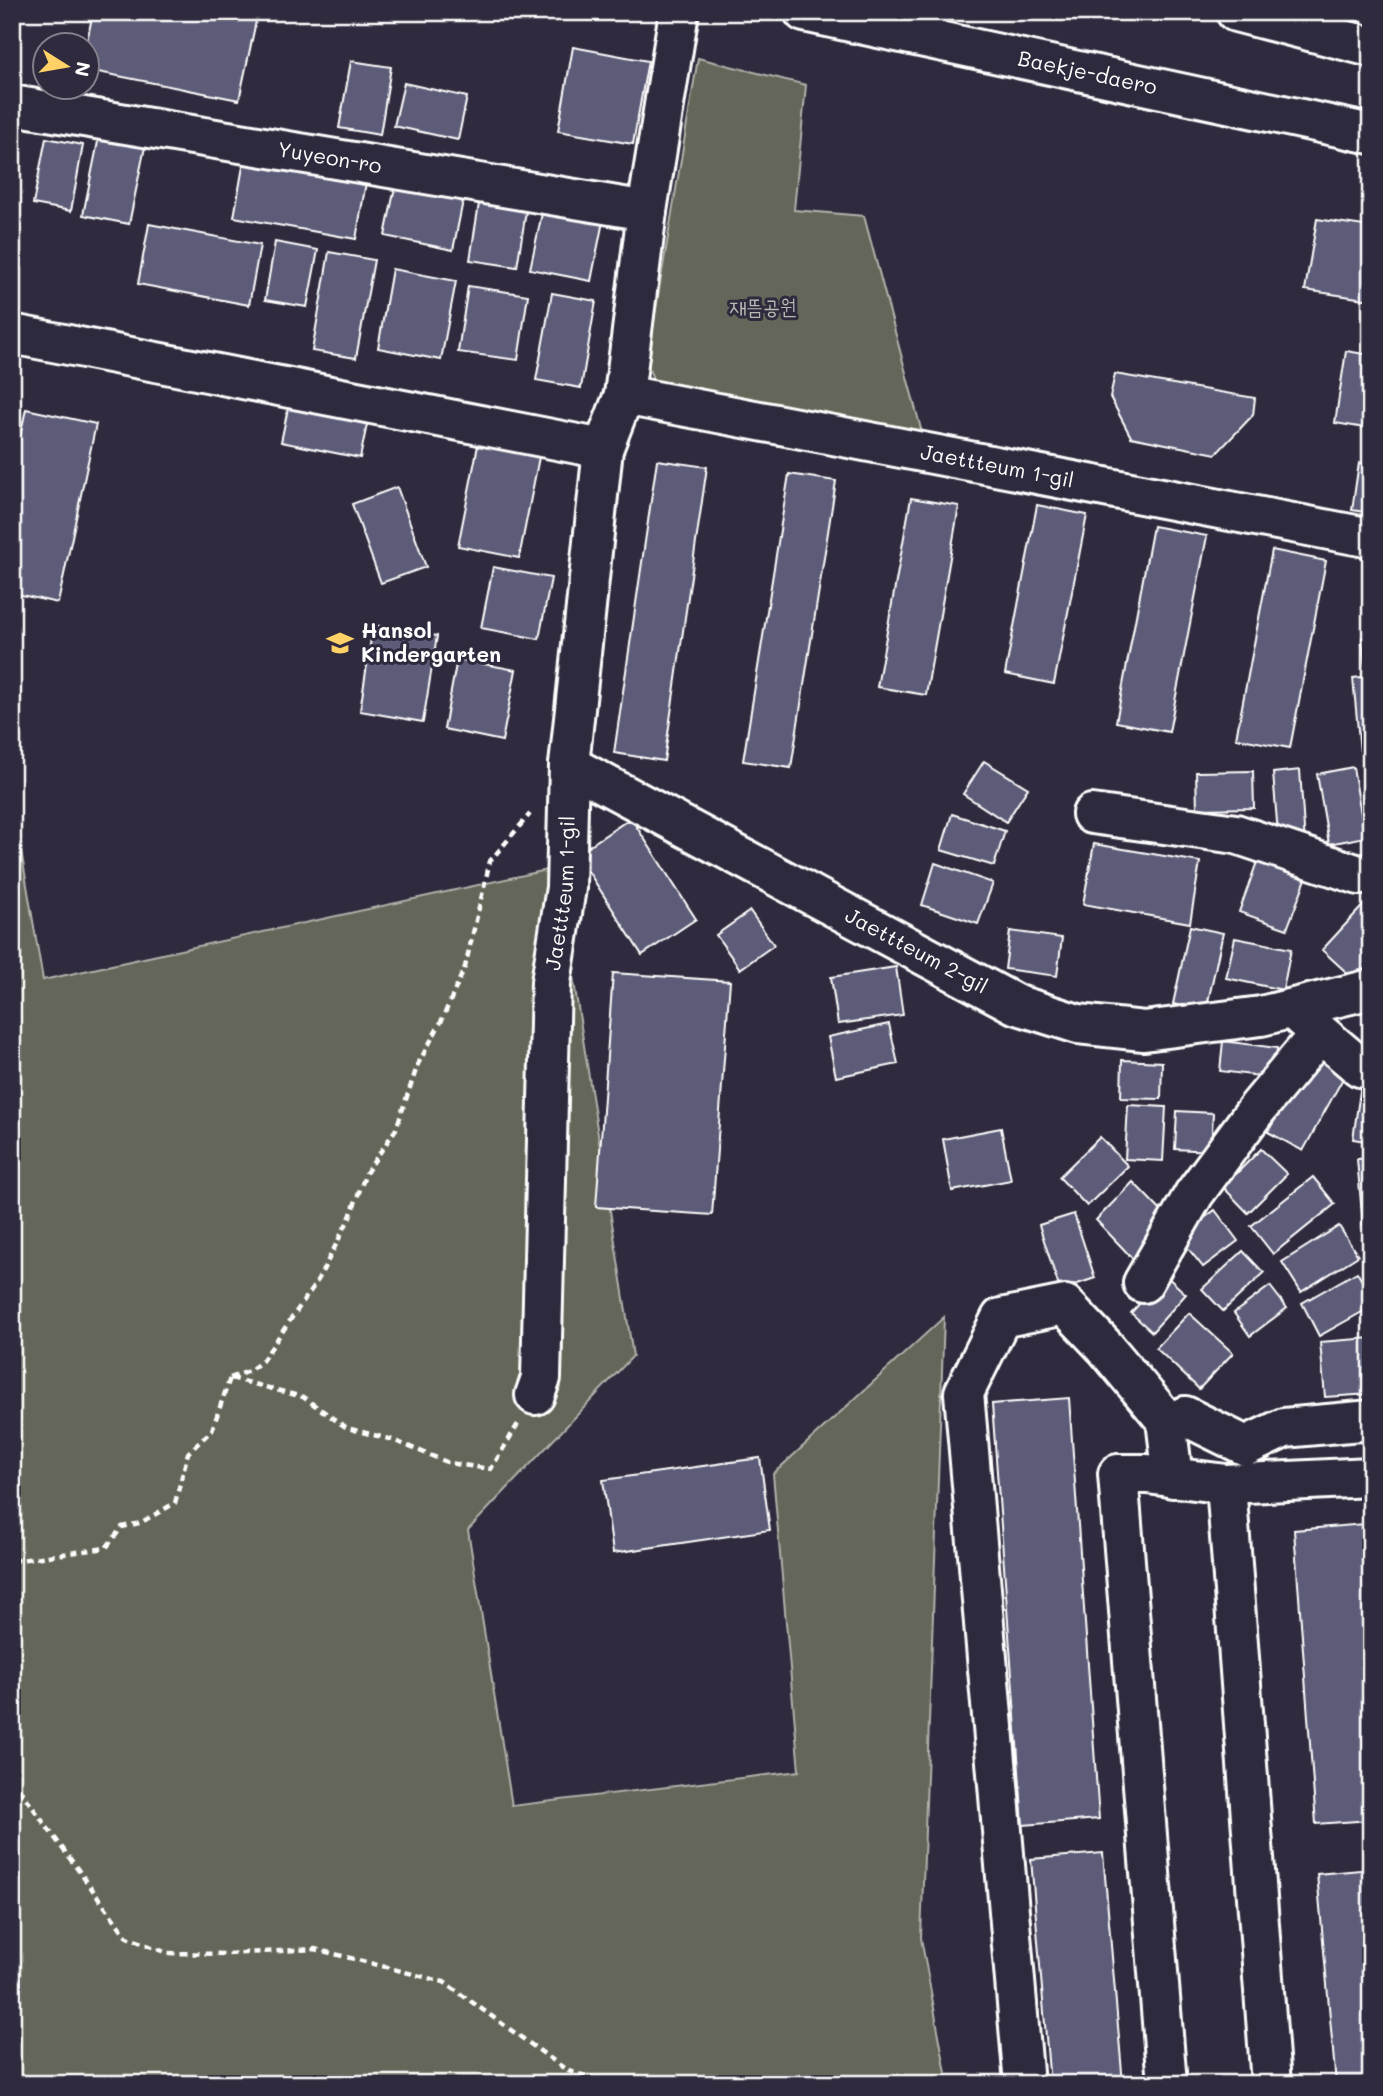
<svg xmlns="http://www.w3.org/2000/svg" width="1383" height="2096" font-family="Mali,'Poor Story',sans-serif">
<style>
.green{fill:#646658;stroke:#b2b2ac;stroke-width:2}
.building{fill:#5c5b78;stroke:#fff;stroke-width:2}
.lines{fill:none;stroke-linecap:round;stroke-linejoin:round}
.minor-casing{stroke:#fff;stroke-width:44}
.path{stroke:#fff;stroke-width:4.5;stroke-dasharray:7 5;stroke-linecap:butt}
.minor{stroke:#2f2a3d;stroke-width:38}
.labels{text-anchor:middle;stroke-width:6;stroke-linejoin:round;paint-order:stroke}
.street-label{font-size:21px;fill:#fff;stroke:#2f2a3d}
.park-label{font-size:21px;fill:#b9bab4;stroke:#2f2a3d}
.poi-label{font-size:21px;font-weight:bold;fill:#fff;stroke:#2f2a3d;text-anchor:start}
</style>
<rect width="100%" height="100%" fill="#2f2a3d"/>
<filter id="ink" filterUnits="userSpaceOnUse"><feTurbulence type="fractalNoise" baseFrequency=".0143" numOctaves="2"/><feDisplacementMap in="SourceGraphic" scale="14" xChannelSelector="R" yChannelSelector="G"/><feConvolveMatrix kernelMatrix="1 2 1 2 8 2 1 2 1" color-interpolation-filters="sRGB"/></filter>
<g filter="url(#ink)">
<g class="green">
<path d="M 698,58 L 806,85 L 794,210 L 864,216 L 925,444 L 656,388 L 647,362 Z"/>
<path d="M 12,797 L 43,980 L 556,868 L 633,1356 L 468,1530 L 512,1806 L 799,1771 L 773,1474 L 944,1317 L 921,1938 L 948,2084 L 12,2084 Z"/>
</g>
<g class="building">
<path d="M 93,12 L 258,12 L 239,100 L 88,70 L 86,46 Z"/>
<path d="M 573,47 L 648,61 L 633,144 L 558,131 Z"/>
<path d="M 351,61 L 391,67 L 380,135 L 339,128 Z"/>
<path d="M 404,83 L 467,97 L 458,140 L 394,126 Z"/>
<path d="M 101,127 L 147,137 L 129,224 L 83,215 Z"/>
<path d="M 46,138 L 83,145 L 71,211 L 33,204 Z"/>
<path d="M 245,155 L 367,177 L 356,239 L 234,217 Z"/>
<path d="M 397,177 L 465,191 L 453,250 L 385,236 Z"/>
<path d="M 481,191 L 528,199 L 517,267 L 470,260 Z"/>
<path d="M 544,204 L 604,216 L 591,281 L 530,269 Z"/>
<path d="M 1317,219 L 1371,227 L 1371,300 L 1305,290 Z"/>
<path d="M 149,224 L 260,245 L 249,305 L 138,284 Z"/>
<path d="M 275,242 L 318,250 L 307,307 L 265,300 Z"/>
<path d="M 329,252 L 374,260 L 356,358 L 312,351 Z"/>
<path d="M 392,269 L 456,281 L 441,360 L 378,348 Z"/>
<path d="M 468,286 L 528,295 L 518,360 L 458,352 Z"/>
<path d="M 552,293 L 596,301 L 581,388 L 536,380 Z"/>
<path d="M 1346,351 L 1371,355 L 1371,429 L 1335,423 Z"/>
<path d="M 1115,374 L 1255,398 L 1253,415 L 1216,454 L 1131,437 L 1110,397 Z"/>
<path d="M 291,394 L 370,410 L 360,458 L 281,442 Z"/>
<path d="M 26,409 L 96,424 L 58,603 L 12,593 L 12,473 Z"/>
<path d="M 480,435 L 541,447 L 519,558 L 458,546 Z"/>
<path d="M 657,460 L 707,467 L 664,761 L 614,753 Z"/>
<path d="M 1359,463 L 1371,465 L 1371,513 L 1352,510 Z"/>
<path d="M 789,474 L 836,481 L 791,768 L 743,761 Z"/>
<path d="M 397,487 L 426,567 L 381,583 L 352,504 Z"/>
<path d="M 911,498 L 959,506 L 926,695 L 877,687 Z"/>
<path d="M 1037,505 L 1087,515 L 1054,684 L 1005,674 Z"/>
<path d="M 1153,526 L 1207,536 L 1169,732 L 1116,722 Z"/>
<path d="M 1272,550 L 1326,561 L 1290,748 L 1236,738 Z"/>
<path d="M 493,567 L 551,578 L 539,639 L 481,628 Z"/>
<path d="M 373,625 L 437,636 L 423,722 L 360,711 Z"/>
<path d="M 1371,637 L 1371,667 L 1365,668 L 1362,638 Z"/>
<path d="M 457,659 L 516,670 L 502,741 L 444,729 Z"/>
<path d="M 1371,676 L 1371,750 L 1360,751 L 1353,678 Z"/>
<path d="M 984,761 L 1028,788 L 1006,822 L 963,794 Z"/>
<path d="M 1353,767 L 1365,837 L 1329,844 L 1317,774 Z"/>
<path d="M 1300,770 L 1305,844 L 1279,847 L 1273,773 Z"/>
<path d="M 1253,771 L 1254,808 L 1197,809 L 1196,772 Z"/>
<path d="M 952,814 L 1005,831 L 994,866 L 941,850 Z"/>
<path d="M 631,818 L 696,919 L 642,955 L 577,854 Z"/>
<path d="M 1094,844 L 1200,862 L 1190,923 L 1083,904 Z"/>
<path d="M 1258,859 L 1307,876 L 1287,929 L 1239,912 Z"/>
<path d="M 935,863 L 993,883 L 978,924 L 922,905 Z"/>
<path d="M 1368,900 L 1371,903 L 1371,967 L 1357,982 L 1322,950 Z"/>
<path d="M 750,911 L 774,945 L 740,969 L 716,935 Z"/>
<path d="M 1190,926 L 1223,933 L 1206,1011 L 1173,1004 Z"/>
<path d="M 1010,931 L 1062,938 L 1057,976 L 1005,969 Z"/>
<path d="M 1235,938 L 1291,949 L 1283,990 L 1226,978 Z"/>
<path d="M 896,967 L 903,1015 L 838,1024 L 831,977 Z"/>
<path d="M 613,973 L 730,981 L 712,1215 L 596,1207 Z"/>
<path d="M 889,1024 L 898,1064 L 836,1077 L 828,1037 Z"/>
<path d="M 1223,1041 L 1277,1048 L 1274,1078 L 1220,1071 Z"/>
<path d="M 1311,1054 L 1346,1073 L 1303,1151 L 1268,1132 Z"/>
<path d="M 1122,1060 L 1162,1062 L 1161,1099 L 1121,1098 Z"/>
<path d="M 1361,1084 L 1371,1086 L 1371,1142 L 1353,1139 Z"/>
<path d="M 1128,1105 L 1166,1107 L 1163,1161 L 1125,1159 Z"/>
<path d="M 1177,1111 L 1213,1113 L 1211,1151 L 1175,1149 Z"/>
<path d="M 1001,1128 L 1011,1180 L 952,1191 L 943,1139 Z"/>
<path d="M 1100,1137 L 1128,1166 L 1087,1206 L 1059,1177 Z"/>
<path d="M 1261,1149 L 1287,1174 L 1248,1213 L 1223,1187 Z"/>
<path d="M 1371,1158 L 1371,1225 L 1363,1225 L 1357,1159 Z"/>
<path d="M 1313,1177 L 1335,1204 L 1273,1254 L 1251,1226 Z"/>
<path d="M 1133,1182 L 1171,1221 L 1133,1259 L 1096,1220 Z"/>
<path d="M 1215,1210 L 1238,1241 L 1203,1267 L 1179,1237 Z"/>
<path d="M 1074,1214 L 1095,1278 L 1060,1290 L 1039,1225 Z"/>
<path d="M 1339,1226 L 1358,1256 L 1301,1292 L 1282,1262 Z"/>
<path d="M 1243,1251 L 1264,1273 L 1223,1311 L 1202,1289 Z"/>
<path d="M 1357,1272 L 1371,1297 L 1371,1307 L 1319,1336 L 1302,1303 Z"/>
<path d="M 1165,1275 L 1186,1294 L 1152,1332 L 1131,1313 Z"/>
<path d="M 1270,1286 L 1287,1308 L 1250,1336 L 1234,1313 Z"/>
<path d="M 1189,1313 L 1233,1353 L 1199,1389 L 1156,1348 Z"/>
<path d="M 1371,1338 L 1371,1394 L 1325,1397 L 1320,1342 Z"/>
<path d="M 1069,1398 L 1099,1819 L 1023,1825 L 992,1404 Z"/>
<path d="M 760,1458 L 770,1530 L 613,1553 L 603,1480 Z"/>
<path d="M 1365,1524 L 1371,1602 L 1371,1820 L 1316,1824 L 1294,1530 Z"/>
<path d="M 1103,1853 L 1123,2084 L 1050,2084 L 1031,1859 Z"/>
<path d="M 1371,1869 L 1371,2084 L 1336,2084 L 1317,1874 Z"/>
</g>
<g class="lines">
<g class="minor-casing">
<g id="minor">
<path id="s1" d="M 804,12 L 1371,134"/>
<path d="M 1236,12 L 1371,47"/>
<path id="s2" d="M 12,105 L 647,211"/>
<path d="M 12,334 L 603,449"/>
<path id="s3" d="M 624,395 L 1371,538"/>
<path id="s4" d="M 569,765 L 1015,1004 L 1078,1024 L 1144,1031 L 1261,1016 L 1371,989"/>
<path d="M 1092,814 L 1236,834 L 1359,875 L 1371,875"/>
<path d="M 1301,1017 L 1360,1067 L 1371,1069"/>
<path d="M 1143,1283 L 1194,1194 L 1256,1110 L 1320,1033"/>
<path id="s5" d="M 535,1395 L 541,1378 L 551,982 L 566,888 L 569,765 L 603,449 L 624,395 L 647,211 L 679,12"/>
<path d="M 1185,1416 L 1246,1446 L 1284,1428 L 1371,1420"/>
<path d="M 1226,1484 L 1271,2084"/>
<path d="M 1024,2084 L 964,1393 L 1001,1318 L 1065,1305 L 1105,1347 L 1166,1420 L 1173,1478"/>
<path d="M 1167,2084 L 1118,1474 L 1147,1474 L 1226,1484 L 1371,1477"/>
</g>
</g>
<g class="path">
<path d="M 230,1378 L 249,1371 L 262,1361 L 318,1280 L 350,1217 L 366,1173 L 396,1129 L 418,1064 L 441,1022 L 465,967 L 490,861 L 530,814"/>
<path d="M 231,1378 L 303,1397 L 347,1428 L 393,1440 L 449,1463 L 491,1469 L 518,1424"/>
<path d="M 12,1561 L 106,1548 L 122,1527 L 140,1523 L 175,1503 L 188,1453 L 212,1430 L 230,1378"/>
<path d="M 12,1779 L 127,1937 L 167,1953 L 227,1954 L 315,1949 L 444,1982 L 568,2071 L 615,2084"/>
</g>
<use href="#minor" class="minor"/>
</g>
</g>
<defs>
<g id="school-bare" transform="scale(2.1)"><path d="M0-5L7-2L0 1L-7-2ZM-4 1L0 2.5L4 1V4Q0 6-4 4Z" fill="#ffd166" stroke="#2f2a3d" stroke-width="2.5" paint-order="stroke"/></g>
</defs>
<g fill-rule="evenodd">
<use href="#school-bare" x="340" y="643"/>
</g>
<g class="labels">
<g class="street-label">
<text dy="7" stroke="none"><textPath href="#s1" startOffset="290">Baekje-daero</textPath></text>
<text dy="7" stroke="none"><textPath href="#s2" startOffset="322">Yuyeon-ro</textPath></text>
<text dy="7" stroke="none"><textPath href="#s3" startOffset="380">Jaettteum 1-gil</textPath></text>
<text dy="7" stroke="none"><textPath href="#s5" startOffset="504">Jaettteum 1-gil</textPath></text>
<text dy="7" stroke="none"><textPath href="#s4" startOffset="394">Jaettteum 2-gil</textPath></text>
</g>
<g class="park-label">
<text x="763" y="314">재뜸공원</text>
</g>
<g class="poi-label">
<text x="361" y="638">Hansol<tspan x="361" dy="24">Kindergarten</tspan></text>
</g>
</g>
<rect width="1383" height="2096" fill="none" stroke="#2f2a3d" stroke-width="42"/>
<rect x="21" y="21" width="1341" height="2054" fill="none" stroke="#fff" stroke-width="2.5" filter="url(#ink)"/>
<g transform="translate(66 66) rotate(101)"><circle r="33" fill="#2f2a3d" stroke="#827f8b" stroke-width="2"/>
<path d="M0-5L12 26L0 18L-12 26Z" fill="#ffd166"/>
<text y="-10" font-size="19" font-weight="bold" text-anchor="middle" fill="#ffffff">N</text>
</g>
</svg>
